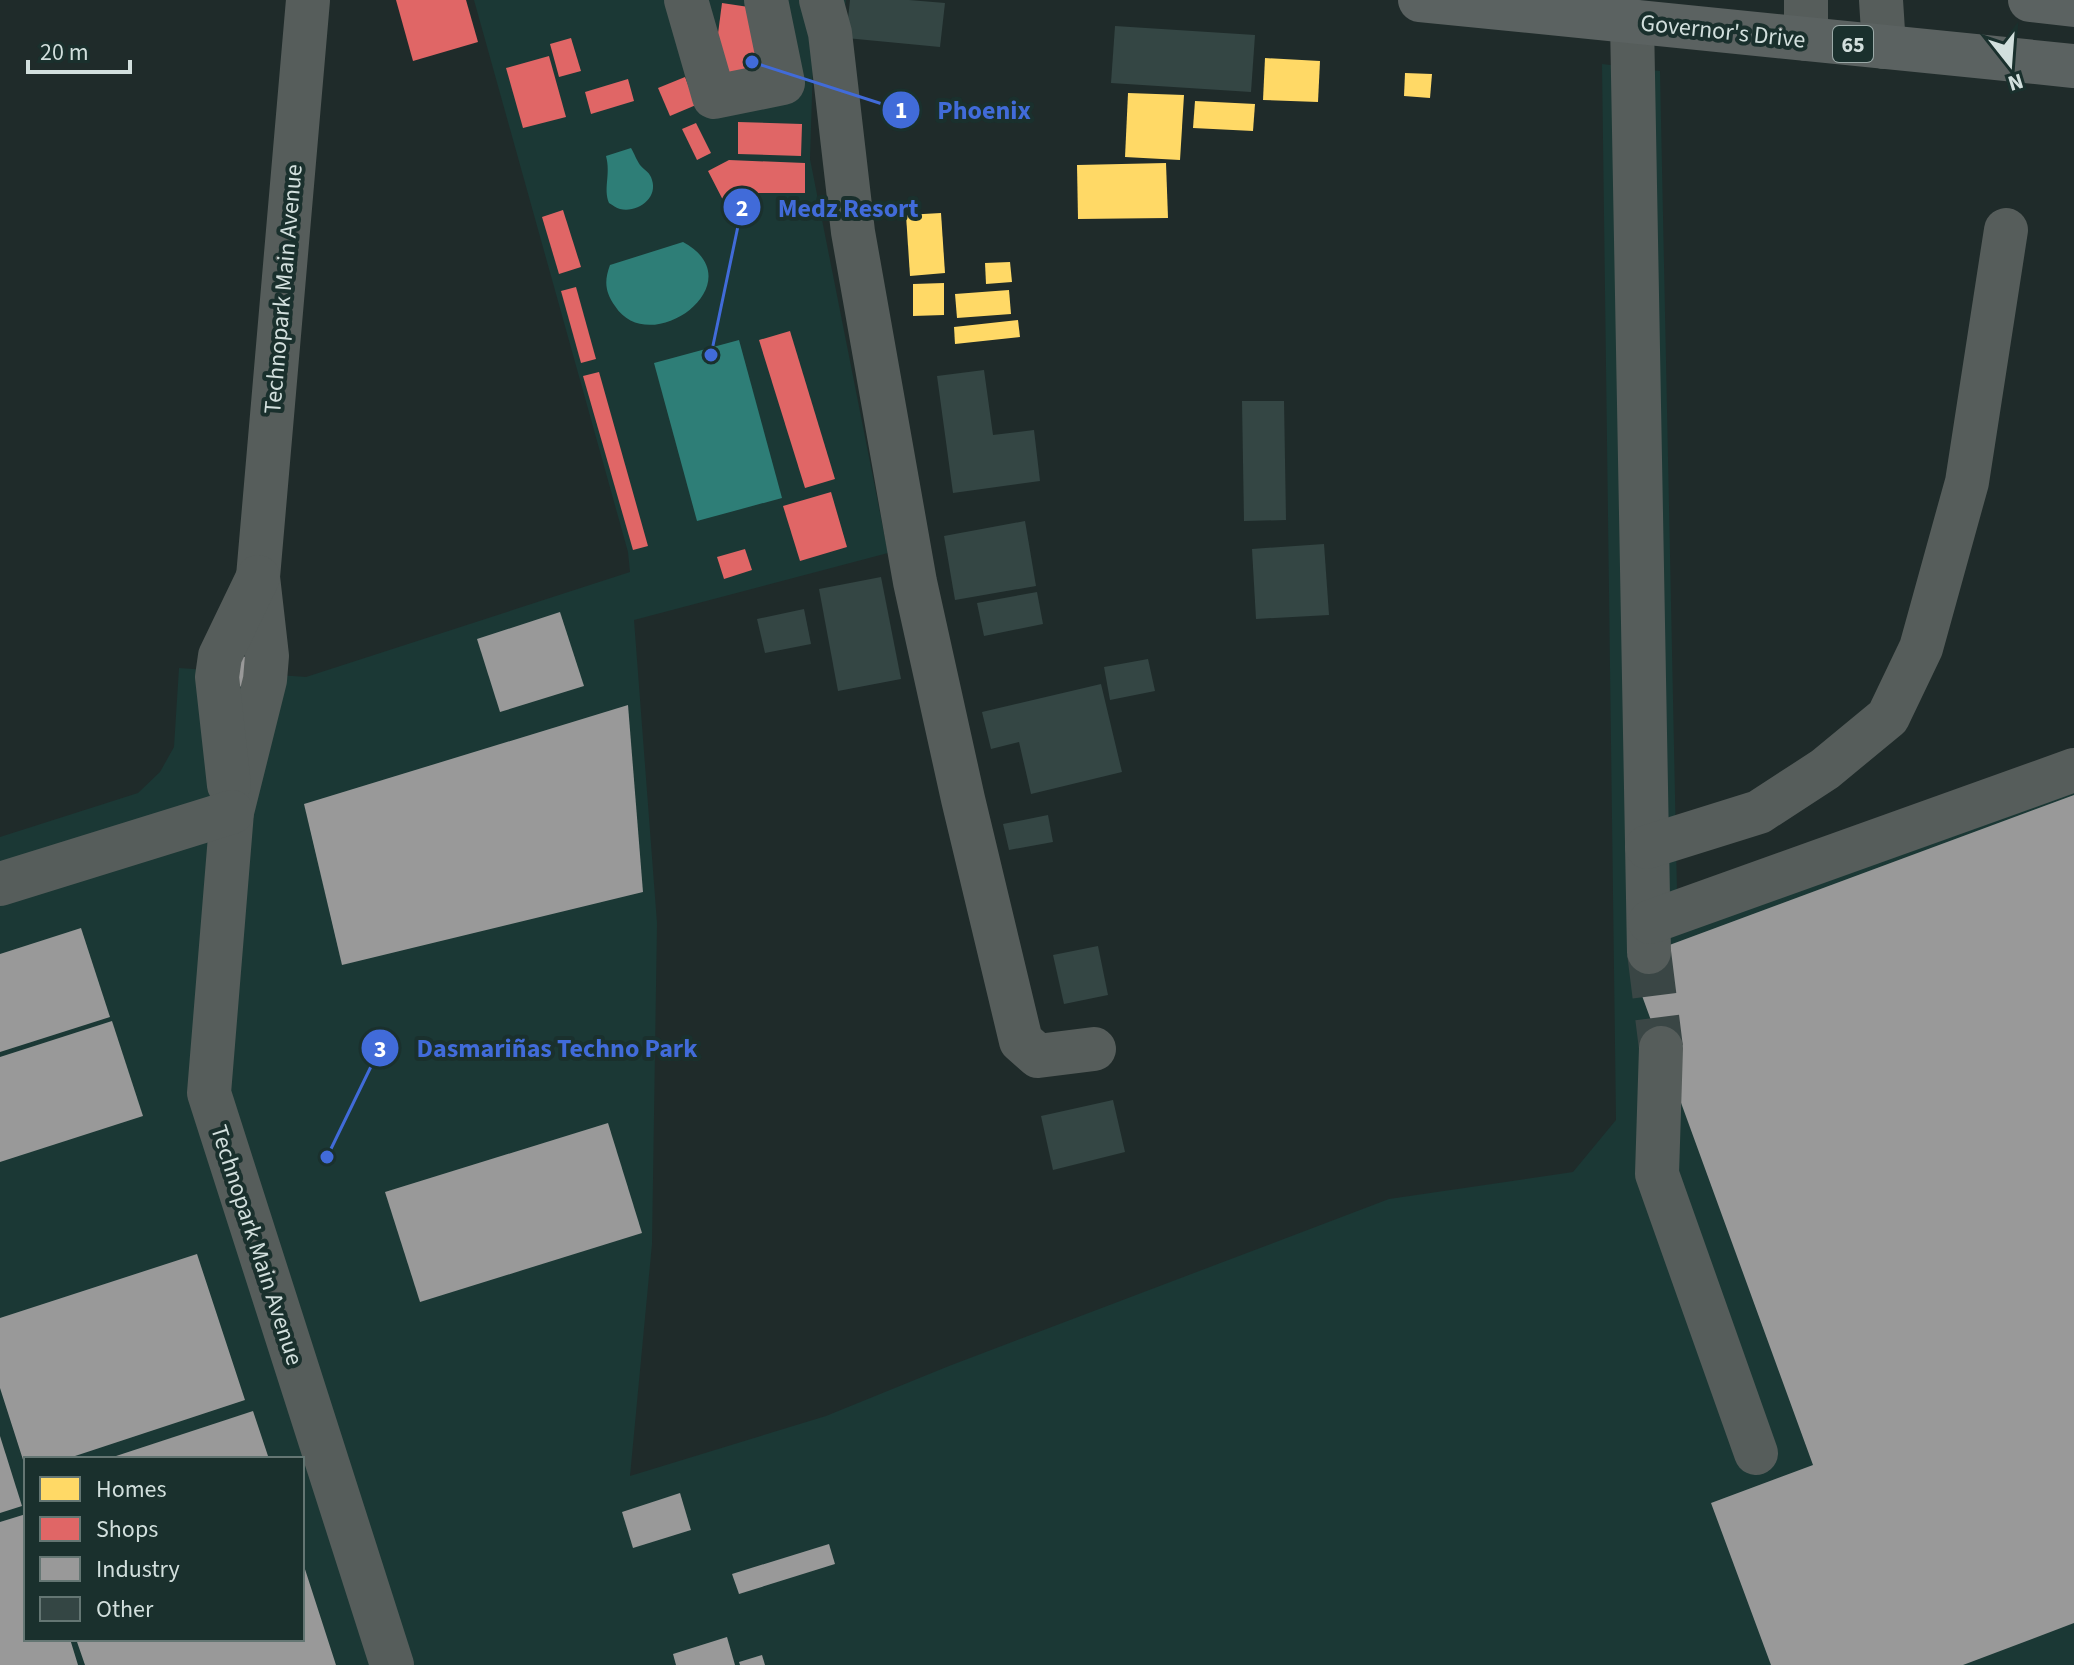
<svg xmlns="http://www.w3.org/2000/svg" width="2074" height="1665" font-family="'Source Sans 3',sans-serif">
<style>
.built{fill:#1b3835;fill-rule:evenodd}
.water{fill:#2e7e77}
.homes{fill:#ffd966}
.shops{fill:#e06666}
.industry{fill:#999}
.building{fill:#344644}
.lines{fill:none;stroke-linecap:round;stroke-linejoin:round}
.minor-tunnel{stroke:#3a4645;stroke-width:44;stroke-dasharray:44 22;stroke-linecap:butt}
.minor{stroke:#565d5b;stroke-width:44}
.highway{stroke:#5b6261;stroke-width:44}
.labels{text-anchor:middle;stroke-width:8;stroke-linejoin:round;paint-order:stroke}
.shield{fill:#1a302d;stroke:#9baaa8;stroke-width:2}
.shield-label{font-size:22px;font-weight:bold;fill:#d2dfdd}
.street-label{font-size:24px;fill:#d2dfdd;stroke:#1a302d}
.leader{fill:none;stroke:#416bd9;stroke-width:3}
.callout-dot{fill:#416bd9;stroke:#1a302d;stroke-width:3}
.mark-label{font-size:24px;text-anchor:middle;font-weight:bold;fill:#fff}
.callout-label{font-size:26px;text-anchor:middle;font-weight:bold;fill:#416bd9;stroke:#1a302d;stroke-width:8;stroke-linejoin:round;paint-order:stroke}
</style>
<rect width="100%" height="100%" fill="#1f2b2a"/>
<path class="built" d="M 474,0 L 846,0 L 841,35 L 814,32 L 810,159 L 888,553 L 634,620 L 657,923 L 652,1244 L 630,1476 L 826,1416 L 949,1366 L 1389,1199 L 1573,1172 L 1616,1120 L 1602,64 L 1660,71 L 1677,892 L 2074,749 L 2074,1665 L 0,1665 L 0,837 L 138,793 L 160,772 L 174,747 L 179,668 L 306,677 L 630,572 L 628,552 ZM 26,1459 L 302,1459 L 302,1639 L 26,1639 Z"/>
<g class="water">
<path d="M 631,148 C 634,153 637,161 640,165 C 645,171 650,172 652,180 C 658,198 638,213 620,209 C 616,208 613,205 609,203 C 603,188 611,175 606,156 Z"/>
<path d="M 683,242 C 757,282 650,361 615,306 C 605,292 604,281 610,265 Z"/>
<path d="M 739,340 L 782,498 L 697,521 L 654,363 Z"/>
</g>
<g class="homes">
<path d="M 1265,58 L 1320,61 L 1318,102 L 1263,100 Z"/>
<path d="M 1405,73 L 1432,74 L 1430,98 L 1404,96 Z"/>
<path d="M 1128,93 L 1184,95 L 1180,160 L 1125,157 Z"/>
<path d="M 1195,101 L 1255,104 L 1253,131 L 1193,128 Z"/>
<path d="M 1166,163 L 1168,218 L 1078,219 L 1077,165 Z"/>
<path d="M 941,213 L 945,273 L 910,276 L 906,215 Z"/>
<path d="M 1010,262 L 1012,282 L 986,284 L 985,263 Z"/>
<path d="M 944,283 L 944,315 L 913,316 L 913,284 Z"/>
<path d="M 1009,290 L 1011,314 L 957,318 L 955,294 Z"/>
<path d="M 1018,320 L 1020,337 L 955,344 L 954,327 Z"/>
</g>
<g class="shops">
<path d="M 396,0 L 466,0 L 478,42 L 413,61 Z"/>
<path d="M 722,3 L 762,9 L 765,79 L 728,92 L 716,49 Z"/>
<path d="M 571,38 L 581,71 L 559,77 L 550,44 Z"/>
<path d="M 549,56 L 566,117 L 523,128 L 506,68 Z"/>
<path d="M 685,77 L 696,105 L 670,116 L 658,88 Z"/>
<path d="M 628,79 L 634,101 L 591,114 L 585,92 Z"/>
<path d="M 738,122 L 802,124 L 801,156 L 738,154 Z"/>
<path d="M 696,123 L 711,153 L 697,160 L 682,129 Z"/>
<path d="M 729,160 L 805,163 L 805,193 L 746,193 L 725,204 L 708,171 Z"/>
<path d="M 563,210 L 581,267 L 559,274 L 542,217 Z"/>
<path d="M 576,287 L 596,359 L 581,363 L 561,291 Z"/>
<path d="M 790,331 L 835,479 L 805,488 L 759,340 Z"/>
<path d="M 599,372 L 648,546 L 633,550 L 583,376 Z"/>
<path d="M 831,492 L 847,547 L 800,561 L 783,506 Z"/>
<path d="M 745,549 L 752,570 L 724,579 L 717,557 Z"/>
</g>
<g class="industry">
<path d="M 560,612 L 584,686 L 500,712 L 477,639 Z"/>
<path d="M 236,656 L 249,657 L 246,687 L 233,686 Z"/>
<path d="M 628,705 L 643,892 L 342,965 L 304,804 Z"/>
<path d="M 2074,795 L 2074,1623 L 1963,1665 L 1771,1665 L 1711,1503 L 1813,1465 L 1629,960 Z"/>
<path d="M 81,928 L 110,1017 L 0,1052 L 0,954 Z"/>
<path d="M 112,1021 L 143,1116 L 0,1162 L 0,1057 Z"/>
<path d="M 608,1123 L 642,1233 L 420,1302 L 385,1192 Z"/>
<path d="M 197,1254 L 245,1400 L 66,1459 L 26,1459 L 25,1466 L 0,1388 L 0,1318 Z"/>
<path d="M 253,1411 L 269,1459 L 110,1459 L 110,1458 Z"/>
<path d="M 0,1436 L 22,1506 L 0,1513 Z"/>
<path d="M 680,1493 L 691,1530 L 633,1548 L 622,1512 Z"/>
<path d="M 26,1514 L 26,1639 L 70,1639 L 78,1665 L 0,1665 L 0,1522 Z"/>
<path d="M 829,1544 L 835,1564 L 739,1594 L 732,1574 Z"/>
<path d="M 303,1563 L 336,1665 L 85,1665 L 76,1639 L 302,1639 Z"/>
<path d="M 727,1637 L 735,1665 L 676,1665 L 673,1654 Z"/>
<path d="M 762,1655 L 765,1665 L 740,1665 L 739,1662 Z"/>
</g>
<g class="building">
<path d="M 850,0 L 909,0 L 945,3 L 940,47 L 846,38 Z"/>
<path d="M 1115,26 L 1255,35 L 1251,92 L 1111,83 Z"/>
<path d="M 984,370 L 993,435 L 1034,430 L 1040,481 L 953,493 L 937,376 Z"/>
<path d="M 1242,401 L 1284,401 L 1286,520 L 1244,521 Z"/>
<path d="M 1025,521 L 1036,586 L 955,600 L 944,536 Z"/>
<path d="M 1324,544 L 1329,615 L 1256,619 L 1252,549 Z"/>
<path d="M 881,577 L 901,679 L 838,691 L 819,589 Z"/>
<path d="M 1037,592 L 1043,624 L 984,636 L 977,603 Z"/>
<path d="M 804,609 L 811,644 L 765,653 L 757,619 Z"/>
<path d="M 1148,659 L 1155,691 L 1110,700 L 1104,667 Z"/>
<path d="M 1101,684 L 1122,772 L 1031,794 L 1019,742 L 991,749 L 982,712 Z"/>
<path d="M 1048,815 L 1053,842 L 1009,850 L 1003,824 Z"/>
<path d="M 1098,946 L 1108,995 L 1064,1004 L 1053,955 Z"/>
<path d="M 1113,1100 L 1125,1152 L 1053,1170 L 1041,1116 Z"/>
</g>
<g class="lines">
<path class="minor-tunnel" d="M 1649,952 L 1661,1048"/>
<g class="minor">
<path d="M 308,0 L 258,577 L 267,656 L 265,680 L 232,812 L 209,1093 L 392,1665"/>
<path d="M 686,0 L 714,97 L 783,83 L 766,0"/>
<path d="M 821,0 L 830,33 L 853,232 L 915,582 L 963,799 L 1021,1041 L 1038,1056 L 1094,1049"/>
<path d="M 1881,0 L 1884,47"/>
<path d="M 1632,21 L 1649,952"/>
<path d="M 1806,39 L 1806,0"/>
<path d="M 229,785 L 217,677 L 220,656 L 258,577"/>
<path d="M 1647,847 L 1759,812 L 1825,769 L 1888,717 L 1921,648 L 1967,482 L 2006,230"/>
<path d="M 0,884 L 232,812"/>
<path d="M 1650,922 L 2074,770"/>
<path d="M 1661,1048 L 1657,1174 L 1756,1453"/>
</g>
<g class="highway">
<path d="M 1420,0 L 2074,66"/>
<path d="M 2030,0 L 2074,5"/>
</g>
</g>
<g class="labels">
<rect class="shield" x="1833" y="26" width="40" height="36" rx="6"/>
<g class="shield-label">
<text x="1853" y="52">65</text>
</g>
<g class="street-label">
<text transform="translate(1723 31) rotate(6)" y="8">Governor's Drive</text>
<text transform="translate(283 289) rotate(-85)" y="8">Technopark Main Avenue</text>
<text transform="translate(257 1245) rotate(72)" y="8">Technopark Main Avenue</text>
</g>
</g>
<path class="leader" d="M752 62L901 110M711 355L742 207M327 1157L380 1048"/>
<g class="callout-dot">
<circle cx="752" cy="62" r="8"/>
<circle cx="711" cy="355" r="8"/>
<circle cx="327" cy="1157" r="8"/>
<circle cx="901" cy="110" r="20"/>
<circle cx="742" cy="207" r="20"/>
<circle cx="380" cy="1048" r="20"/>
</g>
<g class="mark-label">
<text x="901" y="118">1</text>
<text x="742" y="216">2</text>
<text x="380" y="1057">3</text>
</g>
<g class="callout-label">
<text x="984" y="119">Phoenix</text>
<text x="848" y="217">Medz Resort</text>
<text x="557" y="1057">Dasmariñas Techno Park</text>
</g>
<rect x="24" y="1457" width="280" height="184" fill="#1a302d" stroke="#647673" stroke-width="2"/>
<rect x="40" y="1477" width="40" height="24" fill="#ffd966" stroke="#647673" stroke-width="2"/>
<text x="96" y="1497" font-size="24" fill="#d2dfdd">Homes</text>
<rect x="40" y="1517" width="40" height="24" fill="#e06666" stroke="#647673" stroke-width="2"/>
<text x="96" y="1537" font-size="24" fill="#d2dfdd">Shops</text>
<rect x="40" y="1557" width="40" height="24" fill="#999999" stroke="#647673" stroke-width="2"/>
<text x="96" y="1577" font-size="24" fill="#d2dfdd">Industry</text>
<rect x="40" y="1597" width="40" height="24" fill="#344644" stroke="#647673" stroke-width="2"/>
<text x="96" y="1617" font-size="24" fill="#d2dfdd">Other</text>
<g transform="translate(2010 64) rotate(163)" stroke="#1a302d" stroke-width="6" paint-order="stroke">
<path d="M0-6L14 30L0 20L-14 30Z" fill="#d2dfdd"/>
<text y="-12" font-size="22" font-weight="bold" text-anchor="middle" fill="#d2dfdd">N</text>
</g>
<path d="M28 60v12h102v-12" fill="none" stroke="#d2dfdd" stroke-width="4"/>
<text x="40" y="60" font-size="24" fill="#d2dfdd" stroke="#1a302d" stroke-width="6" paint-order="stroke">20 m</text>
</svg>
